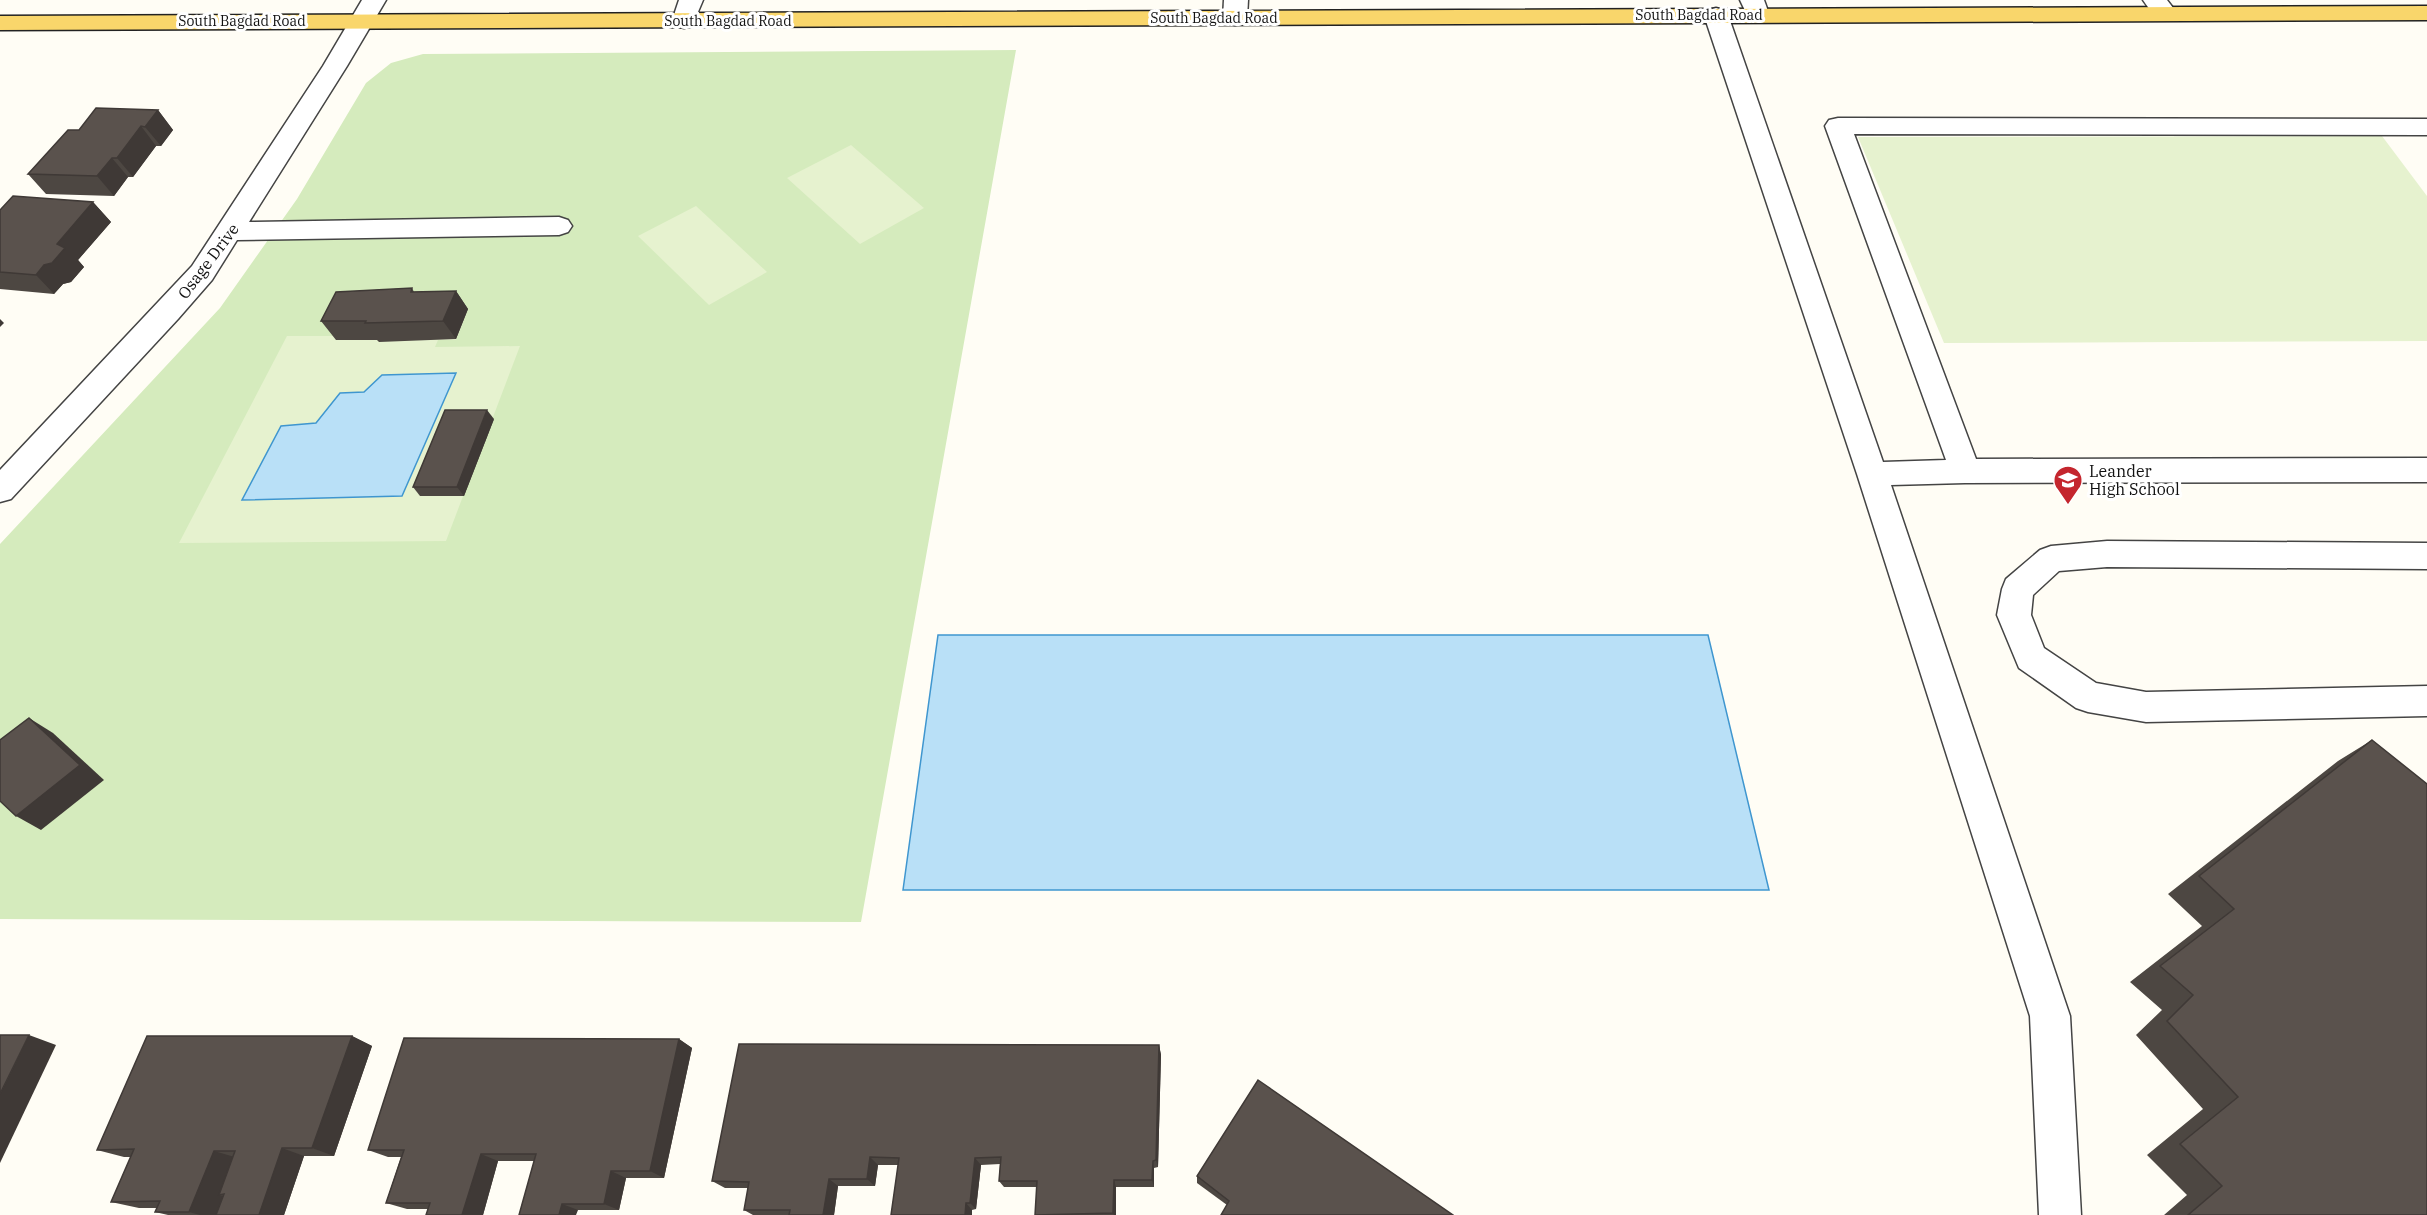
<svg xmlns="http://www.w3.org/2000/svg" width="2427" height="1215" font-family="'IBM Plex Serif',serif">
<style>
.green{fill:#d5ebbd}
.pitch{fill:#e6f2cf}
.water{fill:#b9e0f7;stroke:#3f96cf;stroke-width:1.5}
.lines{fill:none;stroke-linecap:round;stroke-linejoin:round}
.minor-casing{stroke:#444;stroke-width:3}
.major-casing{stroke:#222;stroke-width:3}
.minor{fill:#fff;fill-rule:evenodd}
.major{fill:#f9d66b;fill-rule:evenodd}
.wall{fill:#4d4742}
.shaded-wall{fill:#3f3936}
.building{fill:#5a524d;stroke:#3f3936;stroke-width:1.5}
.labels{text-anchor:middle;stroke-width:6;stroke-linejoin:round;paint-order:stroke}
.far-street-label{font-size:14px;fill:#111;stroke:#fff}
.street-label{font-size:16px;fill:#111;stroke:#fff}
.poi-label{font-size:16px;fill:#111;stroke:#fff;text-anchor:start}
</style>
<rect width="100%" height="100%" fill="#fffdf5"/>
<path class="green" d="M 1016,50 L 861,922 L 0,919 L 0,544 L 220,308 L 297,199 L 366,83 L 391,63 L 423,54 Z"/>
<g class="pitch">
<path d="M 2382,136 L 2427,196 L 2427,341 L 1944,343 L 1858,137 Z"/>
<path d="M 851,145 L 924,208 L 860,244 L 787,178 Z"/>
<path d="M 696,206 L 767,272 L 709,305 L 638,236 Z"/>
<path d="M 468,309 L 456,340 L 438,340 L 435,347 L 520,346 L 446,541 L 179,543 L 287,336 L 338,336 Z"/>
</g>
<g class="water">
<path d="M 456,373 L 402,496 L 242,500 L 281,426 L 316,423 L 340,393 L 364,392 L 382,375 Z"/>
<path d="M 938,635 L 1708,635 L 1769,890 L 903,890 Z"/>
</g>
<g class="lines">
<g class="minor-casing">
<g id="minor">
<path d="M 362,0 L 386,0 L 347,66 L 249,222 L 559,217 L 568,220 L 572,226 L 568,232 L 559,235 L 237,240 L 212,280 L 178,319 L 11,499 L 0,502 L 0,470 L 192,266 L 323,66 Z"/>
<path d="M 679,0 L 703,0 L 692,26 L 684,28 L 676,26 L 672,21 Z"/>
<path d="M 1224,0 L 1248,0 L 1247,18 L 1243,23 L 1235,25 L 1227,23 L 1223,18 Z"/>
<path d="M 1740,0 L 1764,0 L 1769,14 L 1765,19 L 1757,21 L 1749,19 Z"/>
<path d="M 2143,0 L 2167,0 L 2177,13 L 2173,18 C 2157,22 2152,13 2143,0 Z"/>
<path d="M 1716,8 L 1724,10 L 1728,15 L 1883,462 L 1946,460 L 1825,126 L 1829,120 L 1838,118 L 2427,119 L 2427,135 L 1854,134 L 1976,459 L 2427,458 L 2427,482 L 1965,483 L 1891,485 L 2070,1016 L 2081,1215 L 2039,1215 L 2030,1016 L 1857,474 L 1704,15 L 1708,10 Z"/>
<path d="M 2107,541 L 2427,543 L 2427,569 L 2107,567 L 2059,571 L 2033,595 L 2031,615 L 2044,648 L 2096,683 L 2146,692 L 2427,686 L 2427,716 L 2146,722 L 2088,712 L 2076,708 L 2019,668 L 1997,615 L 2002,589 L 2006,579 L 2040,550 L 2051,546 Z"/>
</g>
</g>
<g class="major-casing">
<path id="major" d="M 2427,6 L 2427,20 L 0,30 L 0,16 Z"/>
</g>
<use href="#minor" class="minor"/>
<use href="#major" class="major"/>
</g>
<g class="wall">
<path d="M 158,110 L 173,130 L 161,146 L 156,146 L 133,177 L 128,177 L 114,196 L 46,194 L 28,174 L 79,130 Z"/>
<path d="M 93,202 L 111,222 L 78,260 L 84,267 L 71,282 L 63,284 L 54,294 L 0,289 L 0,210 Z"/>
<path d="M 412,288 L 414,292 L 456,291 L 468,309 L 456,339 L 379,342 L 377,340 L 336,340 L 321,321 Z"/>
<path d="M 494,419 L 464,496 L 420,496 L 413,487 Z"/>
<path d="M 2372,740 L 2427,1215 L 2164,1215 L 2187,1195 L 2147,1155 L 2203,1109 L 2136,1035 L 2162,1010 L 2130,982 L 2202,926 L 2168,894 L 2338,761 Z"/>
<path d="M 352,1036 L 372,1046 L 334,1156 L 304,1156 L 284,1215 L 168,1215 L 155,1212 L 157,1208 L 139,1208 L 111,1202 L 131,1157 L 124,1157 L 97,1150 Z"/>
<path d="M 679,1039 L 692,1048 L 664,1178 L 626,1178 L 619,1210 L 578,1210 L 519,1215 L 534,1161 L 498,1161 L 483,1215 L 426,1215 L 428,1209 L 407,1209 L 386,1203 L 401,1157 L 388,1157 L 368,1150 Z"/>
<path d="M 1159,1045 L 1161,1055 L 1158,1167 L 1154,1168 L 1154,1187 L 1116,1187 L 1116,1215 L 1035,1215 L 1037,1187 L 1004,1187 L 999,1181 L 1000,1164 L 981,1165 L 976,1209 L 972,1210 L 972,1215 L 891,1215 L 898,1165 L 878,1165 L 875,1186 L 838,1186 L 834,1215 L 753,1215 L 744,1210 L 748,1188 L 725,1188 L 712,1181 Z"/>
<path d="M 1197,1176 L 1453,1215 L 1227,1205 L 1197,1183 Z"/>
</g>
<g class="shaded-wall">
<path d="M 158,110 L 173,130 L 161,146 L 145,127 Z"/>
<path d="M 141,126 L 156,146 L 133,177 L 117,158 Z"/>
<path d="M 112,158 L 128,177 L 114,196 L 97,176 Z"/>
<path d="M 93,202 L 111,222 L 78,260 L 84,267 L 71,282 L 63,284 L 54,294 L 36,275 L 57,244 Z"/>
<path d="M 456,291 L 468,309 L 456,339 L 443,321 Z"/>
<path d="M 0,319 L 4,323 L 0,327 Z"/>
<path d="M 487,410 L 494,419 L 464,496 L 457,487 Z"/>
<path d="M 29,718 L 53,733 L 104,780 L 41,830 L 16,816 Z"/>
<path d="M 29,1035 L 56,1045 L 0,1163 L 0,1094 Z"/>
<path d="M 352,1036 L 372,1046 L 334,1156 L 312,1148 Z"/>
<path d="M 679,1039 L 692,1048 L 664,1178 L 650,1171 Z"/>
<path d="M 1159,1045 L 1161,1055 L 1158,1167 L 1156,1160 Z"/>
<path d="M 282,1148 L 304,1156 L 284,1215 L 259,1215 Z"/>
<path d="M 214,1151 L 238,1158 L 219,1195 L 223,1196 L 216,1215 L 200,1215 L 189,1212 Z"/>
<path d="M 481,1154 L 498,1161 L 483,1215 L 462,1215 Z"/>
<path d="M 870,1157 L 878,1165 L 875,1186 L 867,1179 Z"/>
<path d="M 975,1158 L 981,1165 L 976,1209 L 970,1203 Z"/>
<path d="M 1153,1161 L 1154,1168 L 1154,1187 L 1152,1180 Z"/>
<path d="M 611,1171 L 626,1178 L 619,1210 L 604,1204 Z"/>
<path d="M 829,1179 L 838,1186 L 834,1215 L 823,1215 Z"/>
<path d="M 1114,1180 L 1116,1187 L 1116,1215 L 1114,1215 L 1113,1213 Z"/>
<path d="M 966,1203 L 972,1210 L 972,1215 L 965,1215 Z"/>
<path d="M 562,1204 L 578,1210 L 576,1215 L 559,1215 Z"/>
</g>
<g class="building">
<path d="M 96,108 L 158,110 L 145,127 L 141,126 L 117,158 L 112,158 L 97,176 L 28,174 L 68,130 L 79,130 Z"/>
<path d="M 13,196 L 93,202 L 57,244 L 65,248 L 52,263 L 44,265 L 36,275 L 0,272 L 0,210 Z"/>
<path d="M 412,288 L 411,292 L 456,291 L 443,321 L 365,323 L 366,321 L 321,321 L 336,292 Z"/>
<path d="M 445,410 L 487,410 L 457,487 L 413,487 Z"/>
<path d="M 29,718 L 80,765 L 16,816 L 0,801 L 0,740 Z"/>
<path d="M 2372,740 L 2427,784 L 2427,1215 L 2188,1215 L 2222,1186 L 2180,1144 L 2238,1097 L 2167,1021 L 2193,995 L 2160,966 L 2234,909 L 2199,876 Z"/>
<path d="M 0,1035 L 29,1035 L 0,1094 Z"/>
<path d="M 147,1036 L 352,1036 L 312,1148 L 282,1148 L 259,1215 L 216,1215 L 224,1194 L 219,1195 L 235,1151 L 214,1151 L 189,1212 L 155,1212 L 160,1201 L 111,1202 L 134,1149 L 97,1150 Z"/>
<path d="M 404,1038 L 679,1039 L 650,1171 L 611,1171 L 604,1204 L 562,1204 L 559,1215 L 519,1215 L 536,1154 L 481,1154 L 462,1215 L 426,1215 L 430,1203 L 386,1203 L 404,1150 L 368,1150 Z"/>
<path d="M 739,1044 L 1159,1045 L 1156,1160 L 1153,1161 L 1152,1180 L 1114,1180 L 1113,1213 L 1035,1215 L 1037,1181 L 999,1181 L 1001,1157 L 975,1158 L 970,1203 L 966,1203 L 965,1215 L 891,1215 L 899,1158 L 870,1157 L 867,1179 L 829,1179 L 823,1215 L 789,1215 L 790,1210 L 744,1210 L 749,1182 L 712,1181 Z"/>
<path d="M 1258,1080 L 1453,1215 L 1221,1215 L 1229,1201 L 1197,1176 Z"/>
</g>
<defs>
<g id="school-pin" transform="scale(1.5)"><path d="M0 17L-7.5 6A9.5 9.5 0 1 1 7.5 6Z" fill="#c4262e" stroke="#fff"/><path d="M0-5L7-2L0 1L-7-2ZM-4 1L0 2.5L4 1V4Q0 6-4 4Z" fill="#fff"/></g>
</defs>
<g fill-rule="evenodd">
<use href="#school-pin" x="2068" y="480"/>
</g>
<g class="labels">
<g class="far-street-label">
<text x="1699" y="20">South Bagdad Road</text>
<text x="1214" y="23">South Bagdad Road</text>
<text x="242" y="26">South Bagdad Road</text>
<text x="728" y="26">South Bagdad Road</text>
</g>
<g class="street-label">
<text transform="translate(208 261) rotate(-53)" y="6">Osage Drive</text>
</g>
<g class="poi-label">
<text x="2089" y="477">Leander<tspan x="2089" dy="18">High School</tspan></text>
</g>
</g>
</svg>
